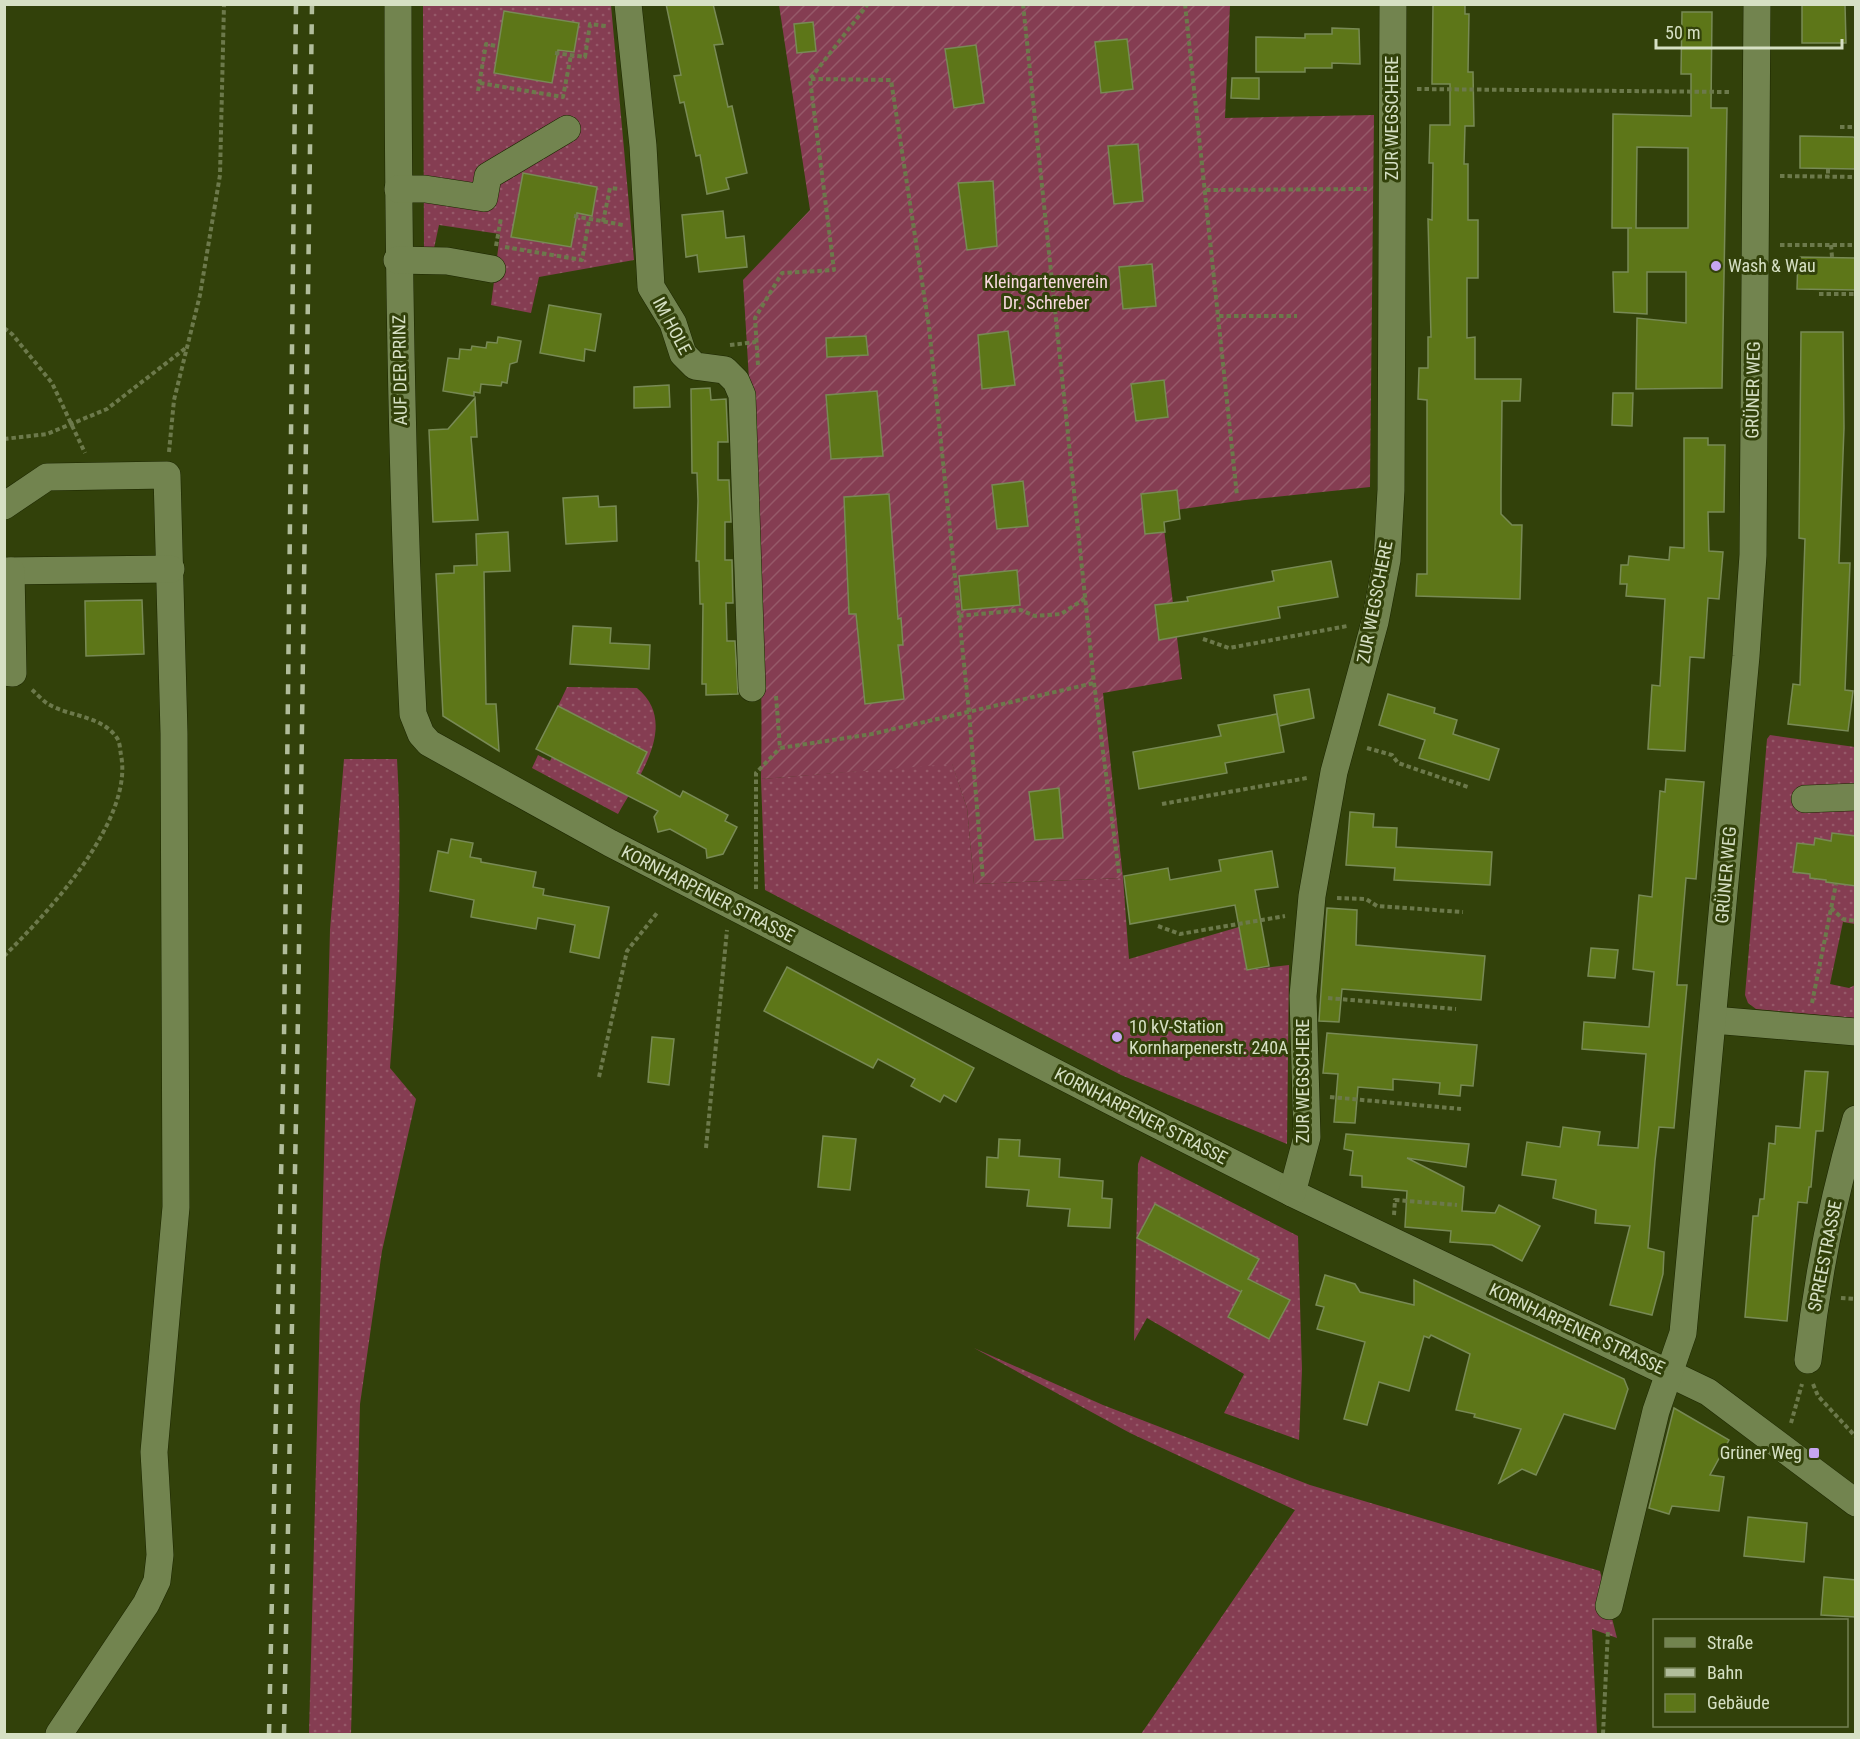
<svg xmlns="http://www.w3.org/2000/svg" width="1860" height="1739" font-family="'Roboto Condensed',sans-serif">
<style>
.grass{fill:url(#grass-dots)}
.garden{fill:url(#garden-furrows)}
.building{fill:#5d7618;stroke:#788a55;stroke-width:1.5;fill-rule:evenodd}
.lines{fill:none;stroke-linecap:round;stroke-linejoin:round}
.minor-casing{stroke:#1c2600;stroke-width:28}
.path{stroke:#6c794b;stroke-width:4;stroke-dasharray:4.5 3;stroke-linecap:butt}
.minor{stroke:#72844f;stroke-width:27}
.rail{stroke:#b1bd9b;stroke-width:4.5;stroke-dasharray:10 10;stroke-linecap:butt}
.poi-dot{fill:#c6a6f0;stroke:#32410a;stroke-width:2}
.labels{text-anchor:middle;stroke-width:6;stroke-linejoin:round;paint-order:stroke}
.street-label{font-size:18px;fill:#d6e0c4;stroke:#32410a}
.poi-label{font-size:18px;fill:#d6e0c4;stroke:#32410a;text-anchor:start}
.park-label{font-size:18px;fill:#f8d9df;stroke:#32410a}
</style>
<defs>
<pattern id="grass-dots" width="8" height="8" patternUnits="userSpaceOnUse" patternTransform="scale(1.5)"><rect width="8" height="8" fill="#853d52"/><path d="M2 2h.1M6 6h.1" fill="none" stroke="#965969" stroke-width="1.8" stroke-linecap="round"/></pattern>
<pattern id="garden-furrows" width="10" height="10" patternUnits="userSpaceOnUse" patternTransform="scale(1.5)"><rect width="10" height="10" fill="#853d52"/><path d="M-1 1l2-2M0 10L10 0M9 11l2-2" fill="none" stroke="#965969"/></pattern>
</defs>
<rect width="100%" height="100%" fill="#32410a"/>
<g class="grass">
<path d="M 423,5 L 611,5 L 634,260 L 539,277 L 531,313 L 491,305 L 500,234 L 439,225 L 433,253 L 424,252 Z"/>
<path d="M 567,687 L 637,688 C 680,723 638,778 618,814 L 532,768 L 538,755 L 550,761 L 552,757 L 625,794 L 647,752 L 558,706 Z"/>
<path d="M 1770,735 L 1855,747 L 1855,924 L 1843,922 L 1830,984 L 1849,988 L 1855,985 L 1855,1018 L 1756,1009 L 1748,1003 L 1745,995 L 1767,739 Z"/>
<path d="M 344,759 L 397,759 C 403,862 398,965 390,1068 L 416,1099 L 382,1251 L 360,1404 L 351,1734 L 309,1734 L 330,930 Z"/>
<path d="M 952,763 L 967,808 L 974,884 L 1123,878 L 1129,959 L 1239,927 L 1247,970 L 1289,965 L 1287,1144 L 1121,1075 L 765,890 L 761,779 Z"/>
<path d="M 1141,1156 L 1298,1236 L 1302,1370 L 1299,1440 L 1224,1413 L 1244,1374 L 1147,1318 L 1134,1341 L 1138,1164 Z"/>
<path d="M 974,1348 L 1103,1405 L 1310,1485 L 1600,1571 L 1617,1638 L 1592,1629 L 1597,1734 L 1141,1734 L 1295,1510 L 1130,1433 Z"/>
</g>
<path class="garden" d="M 779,5 L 1230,5 L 1225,118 L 1374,115 L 1370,487 L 1245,500 L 1162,512 L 1182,679 L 1103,693 L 1123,878 L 974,884 L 967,808 L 952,764 L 761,779 C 764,612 753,446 743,280 L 810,210 Z"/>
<g class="building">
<path d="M 666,4 L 713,4 L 723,44 L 714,45 L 728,107 L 732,106 L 747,173 L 726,178 L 729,189 L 707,194 L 700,155 L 696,156 L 684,102 L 680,103 L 674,76 L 681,75 Z"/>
<path d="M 1433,4 L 1465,4 L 1465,14 L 1469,14 L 1468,72 L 1473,72 L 1474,126 L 1465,126 L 1464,164 L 1468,164 L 1468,220 L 1478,220 L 1478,278 L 1467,278 L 1467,338 L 1475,337 L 1475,379 L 1521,379 L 1520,401 L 1502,401 L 1501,492 L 1501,514 L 1512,525 L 1522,525 L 1520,599 L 1416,596 L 1417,574 L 1427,574 L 1427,400 L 1418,399 L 1419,368 L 1428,368 L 1428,337 L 1431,337 L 1428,219 L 1432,220 L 1433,163 L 1429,163 L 1430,125 L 1450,125 L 1450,84 L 1432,84 Z"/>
<path d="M 1802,4 L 1845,4 L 1846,43 L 1802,43 Z"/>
<path d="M 504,11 L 579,23 L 574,52 L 558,50 L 552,83 L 494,73 Z"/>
<path d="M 1682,12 L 1712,12 L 1711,108 L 1727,108 L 1722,388 L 1636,389 L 1637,318 L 1686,323 L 1686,272 L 1647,272 L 1647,314 L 1614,312 L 1613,272 L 1628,272 L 1628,228 L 1632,228 L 1612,228 L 1613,114 L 1691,116 L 1691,74 L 1681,74 ZM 1637,147 L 1688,148 L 1688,228 L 1636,228 Z"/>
<path d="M 813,22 L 816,51 L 797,53 L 794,24 Z"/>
<path d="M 1332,28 L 1359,29 L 1360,64 L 1332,63 L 1332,68 L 1305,68 L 1305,72 L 1256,72 L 1256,37 L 1305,38 L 1305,34 L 1332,34 Z"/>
<path d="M 1127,39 L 1133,89 L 1101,93 L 1095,42 Z"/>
<path d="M 976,45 L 984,103 L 954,108 L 945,49 Z"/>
<path d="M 1232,78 L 1259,78 L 1259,99 L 1231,98 Z"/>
<path d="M 1800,136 L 1853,137 L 1856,139 L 1856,169 L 1800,168 Z"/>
<path d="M 1138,144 L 1143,201 L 1114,204 L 1108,146 Z"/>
<path d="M 523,173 L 597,187 L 592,216 L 577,213 L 571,247 L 511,237 Z"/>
<path d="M 993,181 L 997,246 L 967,250 L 958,183 Z"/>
<path d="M 723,211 L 726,238 L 744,236 L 747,267 L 699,272 L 697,255 L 686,257 L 682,215 Z"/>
<path d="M 1798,257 L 1856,258 L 1856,290 L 1797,289 Z"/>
<path d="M 1152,264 L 1156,306 L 1123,309 L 1119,267 Z"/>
<path d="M 549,305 L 601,314 L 595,351 L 585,349 L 584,361 L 540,353 Z"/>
<path d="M 1008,331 L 1015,385 L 982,389 L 978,335 Z"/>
<path d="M 1801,332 L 1843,332 L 1844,428 L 1839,563 L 1850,563 L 1845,690 L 1853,691 L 1848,731 L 1788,724 L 1793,684 L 1800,685 L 1805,539 L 1799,538 Z"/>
<path d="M 866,336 L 868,355 L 827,357 L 826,338 Z"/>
<path d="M 498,337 L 521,341 L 517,362 L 510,364 L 507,383 L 502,382 L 501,386 L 481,384 L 480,393 L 474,392 L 474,396 L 443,391 L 448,358 L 459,359 L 460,349 L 471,350 L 472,346 L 486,348 L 487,342 L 497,343 Z"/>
<path d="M 1164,380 L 1168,417 L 1136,421 L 1131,384 Z"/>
<path d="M 669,385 L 670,407 L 634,408 L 634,387 Z"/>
<path d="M 710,388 L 711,400 L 726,399 L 728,442 L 718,442 L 718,480 L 729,480 L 731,522 L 725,522 L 725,560 L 732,560 L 733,603 L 726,603 L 727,641 L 735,641 L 738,694 L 706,695 L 706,684 L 702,684 L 703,604 L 700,604 L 699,561 L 696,561 L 698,501 L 697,473 L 692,473 L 691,389 Z"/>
<path d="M 877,391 L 883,456 L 831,459 L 826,395 Z"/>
<path d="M 1613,393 L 1633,393 L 1632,426 L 1612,425 Z"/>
<path d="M 475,398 L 477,437 L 471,437 L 478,520 L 433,522 L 429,430 L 448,429 Z"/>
<path d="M 1684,438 L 1708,438 L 1708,445 L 1725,445 L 1724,512 L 1708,512 L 1709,551 L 1723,552 L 1719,599 L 1708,598 L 1704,658 L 1690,657 L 1685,751 L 1648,749 L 1652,685 L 1660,686 L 1665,599 L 1626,596 L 1627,584 L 1620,584 L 1621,565 L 1628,565 L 1629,556 L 1669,560 L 1670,547 L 1684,548 Z"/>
<path d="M 1023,481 L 1028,526 L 997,529 L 992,485 Z"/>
<path d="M 1177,490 L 1180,519 L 1164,522 L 1165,532 L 1145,534 L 1141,494 Z"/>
<path d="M 889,494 L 898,619 L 901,618 L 903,645 L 898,645 L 904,699 L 865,704 L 856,614 L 849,614 L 844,497 Z"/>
<path d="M 598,496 L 599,507 L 616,506 L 617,541 L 566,544 L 563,498 Z"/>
<path d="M 508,532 L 510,571 L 484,572 L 486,704 L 496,704 L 499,751 L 443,716 L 436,574 L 454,573 L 454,566 L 477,565 L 476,534 Z"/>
<path d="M 1331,561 L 1338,597 L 1278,607 L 1280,618 L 1159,640 L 1155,605 L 1188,601 L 1187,597 L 1274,581 L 1272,571 Z"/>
<path d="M 1017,570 L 1020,605 L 962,610 L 959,576 Z"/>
<path d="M 142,600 L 144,654 L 86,656 L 85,601 Z"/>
<path d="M 573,626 L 611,628 L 610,643 L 650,645 L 649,669 L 570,664 Z"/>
<path d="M 1309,689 L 1314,718 L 1279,726 L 1274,695 Z"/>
<path d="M 1388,694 L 1435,708 L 1434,713 L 1457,720 L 1453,734 L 1499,749 L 1489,780 L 1419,758 L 1425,740 L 1379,725 Z"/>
<path d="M 558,706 L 647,752 L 637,773 L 680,797 L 683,791 L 728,815 L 725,821 L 737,827 L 723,854 L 707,858 L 706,849 L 670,829 L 658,832 L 654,817 L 658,811 L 536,749 Z"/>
<path d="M 1277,714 L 1284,752 L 1225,763 L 1227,773 L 1139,789 L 1133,752 L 1221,736 L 1218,725 Z"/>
<path d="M 1666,779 L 1704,782 L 1696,879 L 1686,878 L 1677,985 L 1687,985 L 1674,1128 L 1659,1127 L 1655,1161 L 1648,1248 L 1664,1252 L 1663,1274 L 1652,1315 L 1610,1305 L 1630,1226 L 1595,1223 L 1596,1210 L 1553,1198 L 1556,1180 L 1522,1175 L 1527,1142 L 1560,1147 L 1563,1127 L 1600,1132 L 1598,1145 L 1638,1148 L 1646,1054 L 1582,1049 L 1584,1022 L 1649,1027 L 1654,972 L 1633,969 L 1639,895 L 1652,897 L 1660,791 L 1665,792 Z"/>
<path d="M 1059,788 L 1063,838 L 1035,840 L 1029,792 Z"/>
<path d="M 1350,812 L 1374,814 L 1373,827 L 1397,828 L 1396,847 L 1492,852 L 1490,885 L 1394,880 L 1395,868 L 1346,865 Z"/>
<path d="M 1832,833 L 1856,836 L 1856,886 L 1826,882 L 1826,880 L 1810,878 L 1810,874 L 1793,872 L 1797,843 L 1814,845 L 1815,838 L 1831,841 Z"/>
<path d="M 451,839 L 473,843 L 470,857 L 481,859 L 481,862 L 536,872 L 533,887 L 544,889 L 543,895 L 609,907 L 599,958 L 570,952 L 575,925 L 538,918 L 536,929 L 471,917 L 474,900 L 430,891 L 438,851 L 448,853 Z"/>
<path d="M 1272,851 L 1278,887 L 1255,890 L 1269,966 L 1247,970 L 1235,905 L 1130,924 L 1124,876 L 1168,868 L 1170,880 L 1221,871 L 1219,860 Z"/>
<path d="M 1327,908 L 1357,910 L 1356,945 L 1485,956 L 1481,1000 L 1342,989 L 1339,1022 L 1319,1021 Z"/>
<path d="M 1591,948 L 1618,950 L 1615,978 L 1588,976 Z"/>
<path d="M 787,967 L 974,1068 L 956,1102 L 944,1095 L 940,1102 L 911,1086 L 915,1079 L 878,1059 L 873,1068 L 764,1011 Z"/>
<path d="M 1327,1033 L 1477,1045 L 1473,1086 L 1461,1085 L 1460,1096 L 1439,1094 L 1440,1083 L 1393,1079 L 1393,1090 L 1358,1087 L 1355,1123 L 1334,1122 L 1338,1074 L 1323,1073 Z"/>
<path d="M 652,1037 L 674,1039 L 669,1085 L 648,1082 Z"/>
<path d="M 1805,1071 L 1828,1072 L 1823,1131 L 1816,1131 L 1811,1187 L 1809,1187 L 1807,1203 L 1798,1202 L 1787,1321 L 1745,1317 L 1753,1216 L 1758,1216 L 1760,1199 L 1764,1199 L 1769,1143 L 1775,1144 L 1776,1126 L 1800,1128 Z"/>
<path d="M 1346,1134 L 1469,1144 L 1466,1167 L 1407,1158 L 1464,1187 L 1462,1211 L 1495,1213 L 1499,1205 L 1540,1226 L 1522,1261 L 1492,1245 L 1450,1242 L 1451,1231 L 1405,1227 L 1407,1191 L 1362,1187 L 1362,1176 L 1350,1175 L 1353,1151 L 1344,1149 Z"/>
<path d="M 823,1136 L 856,1139 L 850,1190 L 818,1187 Z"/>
<path d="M 999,1139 L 1020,1140 L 1019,1156 L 1060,1159 L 1059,1177 L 1103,1181 L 1102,1198 L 1112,1199 L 1110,1228 L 1068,1226 L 1070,1209 L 1027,1206 L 1029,1190 L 986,1187 L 987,1157 L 998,1158 Z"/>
<path d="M 1155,1204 L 1259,1259 L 1248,1279 L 1290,1300 L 1269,1339 L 1228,1317 L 1242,1290 L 1241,1292 L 1137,1238 Z"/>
<path d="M 1325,1275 L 1355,1284 L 1360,1292 L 1414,1305 L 1414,1280 L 1624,1379 L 1628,1389 L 1615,1429 L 1564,1414 L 1536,1475 L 1522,1469 L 1499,1483 L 1521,1429 L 1474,1417 L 1475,1414 L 1456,1410 L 1470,1354 L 1431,1335 L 1429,1338 L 1424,1336 L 1409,1391 L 1379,1382 L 1367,1425 L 1344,1419 L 1365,1342 L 1317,1329 L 1324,1307 L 1316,1305 Z"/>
<path d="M 1674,1408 L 1729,1440 L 1710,1475 L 1724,1477 L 1719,1511 L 1672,1506 L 1669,1514 L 1649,1508 Z"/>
<path d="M 1748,1517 L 1807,1523 L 1804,1562 L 1744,1556 Z"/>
<path d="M 1824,1577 L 1856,1580 L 1856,1617 L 1821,1615 Z"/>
</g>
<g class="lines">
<g class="minor-casing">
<g id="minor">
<path d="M 398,4 C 398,241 401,478 413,714 L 421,734 L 429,743 L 610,843 L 1134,1113 L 1292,1193 L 1708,1392 L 1856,1503"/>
<path d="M 628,4 L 643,146 L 651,287 L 673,323 L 683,354 L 695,366 L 725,370 L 736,381 L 742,395 L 752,688"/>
<path d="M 398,189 L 425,189 L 484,198 L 488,176 L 567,129"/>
<path d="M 397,260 L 447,261 L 492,269"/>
<path d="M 4,506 L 47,477 L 167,475 L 174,733 L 176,1207 L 154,1452 L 160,1555 L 157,1581 L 146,1604 L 59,1734"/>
<path d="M 4,571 L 171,569"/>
<path d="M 4,672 L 13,673 L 11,571"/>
<path d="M 1805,799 L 1856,797"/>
<path d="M 1713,1020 L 1856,1032"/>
<path d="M 1292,1193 L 1307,1137 L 1303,996 L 1312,896 L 1334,772 L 1375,622 L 1387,560 L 1391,490 L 1393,4"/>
<path d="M 1808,1360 C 1817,1278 1833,1198 1856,1119"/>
<path d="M 1609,1606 L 1656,1411 L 1683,1333 L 1746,656 L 1753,555 L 1757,4"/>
</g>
</g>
<g class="path">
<path d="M 1023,4 L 1094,683 L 1119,873"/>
<path d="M 1185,4 L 1237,496"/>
<path d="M 555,53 L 585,57 L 590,24 L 606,26"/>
<path d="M 811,79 L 891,80 L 929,327 L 969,712 L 983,879"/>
<path d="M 480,83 L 563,97 L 571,55"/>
<path d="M 1417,89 L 1730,92"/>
<path d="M 478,91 L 486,44 L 496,46"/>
<path d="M 1840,127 L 1856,127"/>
<path d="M 1828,169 L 1828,177"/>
<path d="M 1780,176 L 1856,177"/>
<path d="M 1206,190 L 1367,189"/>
<path d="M 574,216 L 623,225"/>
<path d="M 603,222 L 610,188 L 619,189"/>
<path d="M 1780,245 L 1856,245"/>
<path d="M 1831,245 L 1832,257"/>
<path d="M 496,246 L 501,218"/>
<path d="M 505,247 L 582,260 L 589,220"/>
<path d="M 1819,294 L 1856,294"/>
<path d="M 1219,316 L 1297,316"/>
<path d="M 4,328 L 12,334 L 52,383 L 85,453"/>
<path d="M 730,345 L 756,342"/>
<path d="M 758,365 L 755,318 L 782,273 L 834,270 L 810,79 L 868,4"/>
<path d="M 4,439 L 47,434 L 107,409 L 187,347"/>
<path d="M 169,452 L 174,400 L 200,295 L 220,175 L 224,4"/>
<path d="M 959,616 L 1021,610 L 1035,616 L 1061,614 L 1086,598"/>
<path d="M 1203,639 L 1229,648 L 1347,626"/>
<path d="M 776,696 L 780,748 L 872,734 L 1094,683"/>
<path d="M 1367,748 L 1392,755 L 1398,763 L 1468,787"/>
<path d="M 1162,804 L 1307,778"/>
<path d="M 756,889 L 756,773 L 780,748"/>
<path d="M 1337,898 L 1366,899 L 1377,906 L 1463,912"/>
<path d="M 1831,908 L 1843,919 L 1856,921"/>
<path d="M 1158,926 L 1180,934 L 1285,916"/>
<path d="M 4,956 C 48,913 134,820 121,755 C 120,750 120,742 117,738 C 101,715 70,717 48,704 C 42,700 36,693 31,689"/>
<path d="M 1328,998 L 1456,1009"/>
<path d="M 1812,1003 L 1836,884"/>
<path d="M 599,1077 L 627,951 L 657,913"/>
<path d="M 1330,1097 L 1461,1109"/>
<path d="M 706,1148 L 727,930"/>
<path d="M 1394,1215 L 1395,1200 L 1457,1205"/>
<path d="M 1841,1298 L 1856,1299"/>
<path d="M 1813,1384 L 1818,1396 L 1856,1437"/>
<path d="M 1791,1423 L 1802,1384"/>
<path d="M 1603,1734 L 1608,1630"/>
</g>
<use href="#minor" class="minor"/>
<g class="rail">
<path d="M 269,1734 L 284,1038 L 296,4"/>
<path d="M 284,1734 L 298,1015 L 312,4"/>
</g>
</g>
<g class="poi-dot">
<circle cx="1716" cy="266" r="6"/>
<circle cx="1117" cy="1037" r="6"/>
<rect x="1808" y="1447" width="12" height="12" rx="3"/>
</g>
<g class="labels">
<g class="street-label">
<text transform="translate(1392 118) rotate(-90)" y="6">ZUR WEGSCHERE</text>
<text transform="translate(672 326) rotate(62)" y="6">IM HOLE</text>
<text transform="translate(400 370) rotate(-91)" y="6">AUF DER PRINZ</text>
<text transform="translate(1753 390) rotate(-89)" y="6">GRÜNER WEG</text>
<text transform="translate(1375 602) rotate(-79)" y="6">ZUR WEGSCHERE</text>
<text transform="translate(1726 875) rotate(-85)" y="6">GRÜNER WEG</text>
<text transform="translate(708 894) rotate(27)" y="6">KORNHARPENER STRASSE</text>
<text transform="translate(1303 1081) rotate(-90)" y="6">ZUR WEGSCHERE</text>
<text transform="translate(1141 1116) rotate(27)" y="6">KORNHARPENER STRASSE</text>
<text transform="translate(1825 1256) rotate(-79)" y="6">SPREESTRASSE</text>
<text transform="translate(1577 1329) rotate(25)" y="6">KORNHARPENER STRASSE</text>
</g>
<g class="poi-label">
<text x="1728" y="272">Wash &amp; Wau</text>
<text x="1129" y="1033">10 kV-Station<tspan x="1129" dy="21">Kornharpenerstr. 240A</tspan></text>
<text x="1802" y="1459" text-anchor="end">Grüner Weg</text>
</g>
<g class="park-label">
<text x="1046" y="288">Kleingartenverein<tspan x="1046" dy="21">Dr. Schreber</tspan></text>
</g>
</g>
<rect width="1860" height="1739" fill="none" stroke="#d6e0c4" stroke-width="12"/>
<rect x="1653" y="1619" width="195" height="108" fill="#32410a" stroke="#748154" stroke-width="1.5"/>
<rect x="1665" y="1638" width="30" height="9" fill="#72844f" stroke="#748154" stroke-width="1.5"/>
<text x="1707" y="1649" font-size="18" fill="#d6e0c4">Straße</text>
<rect x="1665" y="1668" width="30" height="9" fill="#b1bd9b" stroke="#748154" stroke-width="1.5"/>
<text x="1707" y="1679" font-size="18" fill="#d6e0c4">Bahn</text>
<rect x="1665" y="1694" width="30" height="18" fill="#5d7618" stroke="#748154" stroke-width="1.5"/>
<text x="1707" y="1709" font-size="18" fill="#d6e0c4">Gebäude</text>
<path d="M1656 39v9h186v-9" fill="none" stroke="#d6e0c4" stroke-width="3"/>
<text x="1665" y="39" font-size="18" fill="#d6e0c4" stroke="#32410a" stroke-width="4.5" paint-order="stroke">50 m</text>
</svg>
